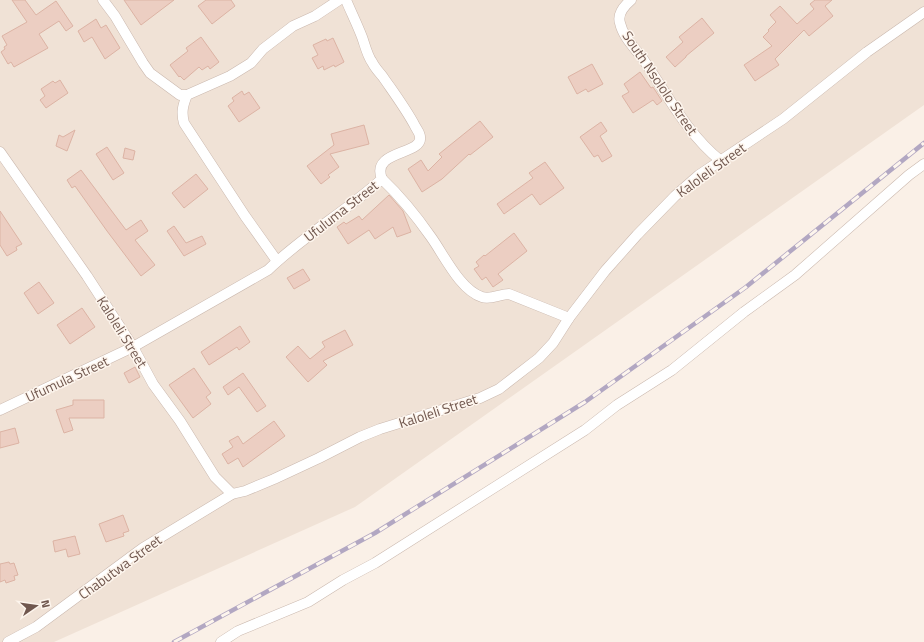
<svg xmlns="http://www.w3.org/2000/svg" width="924" height="642" font-family="'Titillium Web',sans-serif">
<style>
.residential{fill:#f0e2d6}
.building{fill:#eccec2;stroke:#dcb3a4}
.lines{fill:none;stroke-linecap:round;stroke-linejoin:round}
.minor-casing{stroke:#cab8ae;stroke-width:11}
.minor{stroke:#fff;stroke-width:10}
.rail-casing{stroke:#b2a7c2;stroke-width:4.5}
.rail{stroke:#fdf5ed;stroke-width:3;stroke-dasharray:9;stroke-linecap:butt}
.labels{text-anchor:middle;stroke-width:3;stroke-linejoin:round;paint-order:stroke}
.street-label{font-size:14px;fill:#70574e;stroke:#fdf5ed}
</style>
<rect width="100%" height="100%" fill="#faf0e7"/>
<path class="residential" d="M 0,0 L 924,0 L 924,105 L 355,507 L 54,642 L 0,642 Z"/>
<g class="building">
<path d="M 12,0 L 25,0 L 36,15 L 56,1 L 73,26 L 66,31 L 59,21 L 39,34 L 48,48 L 14,67 L 11,62 L 8,64 L 1,52 L 5,49 L 4,47 L 7,45 L 2,36 L 27,22 Z"/>
<path d="M 124,0 L 174,0 L 141,25 Z"/>
<path d="M 206,0 L 231,0 L 235,6 L 212,24 L 198,6 Z"/>
<path d="M 815,0 L 832,0 L 825,6 L 833,16 L 809,36 L 804,30 L 775,59 L 779,65 L 755,81 L 744,65 L 772,46 L 763,37 L 769,31 L 768,30 L 776,22 L 770,15 L 780,6 L 797,24 L 814,9 L 810,4 Z"/>
<path d="M 702,18 L 714,33 L 686,56 L 686,57 L 675,67 L 666,57 L 683,42 L 679,37 Z"/>
<path d="M 96,19 L 101,28 L 106,25 L 120,48 L 105,59 L 92,37 L 84,42 L 78,31 Z"/>
<path d="M 201,37 L 219,62 L 210,69 L 208,66 L 202,70 L 199,67 L 184,80 L 180,76 L 179,77 L 170,65 L 188,51 L 186,48 Z"/>
<path d="M 333,38 L 344,62 L 335,67 L 334,65 L 324,70 L 323,66 L 318,69 L 312,58 L 318,55 L 313,45 L 326,39 L 327,41 Z"/>
<path d="M 592,64 L 603,84 L 588,92 L 586,89 L 577,94 L 568,77 Z"/>
<path d="M 640,72 L 651,88 L 653,87 L 662,101 L 657,105 L 653,100 L 633,113 L 622,96 L 629,92 L 624,84 Z"/>
<path d="M 60,80 L 68,93 L 46,108 L 40,100 L 45,96 L 41,89 L 53,81 L 55,83 Z"/>
<path d="M 242,91 L 244,95 L 249,92 L 260,108 L 239,122 L 228,106 L 234,101 L 232,98 Z"/>
<path d="M 480,121 L 493,137 L 470,155 L 469,154 L 442,179 L 422,192 L 408,169 L 421,160 L 428,171 L 442,157 L 439,154 Z"/>
<path d="M 601,122 L 607,131 L 600,136 L 612,156 L 602,162 L 598,155 L 594,157 L 580,137 Z"/>
<path d="M 364,125 L 369,144 L 330,154 L 339,167 L 328,175 L 330,177 L 321,184 L 307,166 L 334,145 L 331,134 Z"/>
<path d="M 75,130 L 67,151 L 56,146 L 59,135 L 63,137 Z"/>
<path d="M 107,147 L 124,173 L 113,180 L 96,154 Z"/>
<path d="M 125,148 L 135,151 L 133,160 L 123,158 Z"/>
<path d="M 545,162 L 564,188 L 540,205 L 532,194 L 504,214 L 497,204 L 533,178 L 529,173 Z"/>
<path d="M 81,170 L 126,230 L 141,220 L 148,231 L 135,240 L 155,265 L 141,276 L 107,231 L 75,186 L 72,188 L 67,180 Z"/>
<path d="M 196,174 L 208,189 L 184,208 L 172,193 Z"/>
<path d="M 389,195 L 403,211 L 411,232 L 397,237 L 393,227 L 375,239 L 369,230 L 348,244 L 337,227 L 344,222 L 346,224 L 359,216 L 362,220 Z"/>
<path d="M 0,211 L 22,244 L 16,247 L 17,250 L 7,256 L 0,245 Z"/>
<path d="M 174,226 L 186,243 L 202,236 L 206,244 L 184,256 L 167,231 Z"/>
<path d="M 514,233 L 527,251 L 498,274 L 503,280 L 493,287 L 486,277 L 482,280 L 474,269 L 479,266 L 476,262 L 484,255 L 485,256 Z"/>
<path d="M 303,269 L 310,280 L 294,289 L 287,278 Z"/>
<path d="M 39,282 L 54,303 L 38,314 L 24,293 Z"/>
<path d="M 82,308 L 95,327 L 70,344 L 57,325 Z"/>
<path d="M 240,326 L 250,342 L 239,350 L 237,347 L 209,365 L 201,352 Z"/>
<path d="M 345,330 L 353,345 L 323,361 L 327,365 L 308,382 L 286,357 L 298,346 L 310,359 L 325,347 L 322,342 Z"/>
<path d="M 135,367 L 140,377 L 129,383 L 124,373 Z"/>
<path d="M 194,368 L 211,393 L 206,397 L 211,404 L 193,418 L 169,385 Z"/>
<path d="M 243,373 L 266,406 L 257,412 L 239,387 L 228,395 L 223,387 Z"/>
<path d="M 73,400 L 104,400 L 104,418 L 69,418 L 73,430 L 64,433 L 56,410 L 73,405 Z"/>
<path d="M 274,421 L 285,436 L 243,467 L 238,458 L 228,464 L 222,454 L 233,447 L 229,441 L 238,436 L 243,444 Z"/>
<path d="M 15,428 L 19,443 L 0,448 L 0,432 Z"/>
<path d="M 123,515 L 129,531 L 123,533 L 124,536 L 106,542 L 99,524 Z"/>
<path d="M 75,536 L 80,554 L 68,557 L 66,549 L 55,552 L 53,541 Z"/>
<path d="M 9,562 L 10,564 L 14,563 L 18,575 L 14,576 L 15,580 L 6,583 L 5,580 L 0,582 L 0,564 Z"/>
</g>
<g class="lines">
<g class="minor-casing">
<g id="minor">
<path d="M 103,0 L 115,16 L 143,63 L 150,73 L 180,95 L 187,95 L 230,76 L 251,63 L 263,49 L 293,26 L 315,16 L 339,0"/>
<path d="M 631,0 C 624,6 617,14 620,23 C 623,37 635,48 643,59 C 667,94 687,134 721,161"/>
<path d="M 187,95 C 183,105 181,112 184,123 L 245,216 L 277,261"/>
<path d="M 0,152 L 87,276 L 133,347 L 153,384 L 180,421 L 215,477 L 232,494"/>
<path d="M 382,179 C 400,196 417,217 431,237 C 444,255 460,290 482,297 C 491,300 500,294 509,294 L 569,318"/>
<path d="M 0,410 L 133,347 L 268,270 C 303,236 345,212 382,179 C 370,150 423,155 420,137 C 420,133 417,130 415,126 C 406,109 394,93 383,77 C 379,72 375,68 372,62 C 367,55 365,45 362,37 C 357,24 351,12 346,0"/>
<path d="M 8,642 L 36,627 L 143,548 L 232,494 L 245,491 L 274,479 L 319,458 L 360,437 L 380,429 L 480,398 L 499,389 L 539,358 L 553,343 L 569,318 L 605,271 L 637,235 L 675,196 L 699,175 L 783,119 L 867,52 L 924,12"/>
<path d="M 221,642 L 238,631 L 308,602 L 343,580 L 375,563 L 585,430 L 617,405 L 672,370 L 744,312 L 795,275 L 909,175 L 924,164"/>
</g>
</g>
<use href="#minor" class="minor"/>
<g class="rail-casing">
<path id="rail" d="M 174,642 L 375,533 L 585,402 L 746,287 L 924,143"/>
</g>
<use href="#rail" class="rail"/>
</g>
<g class="labels">
<g class="street-label">
<text transform="translate(660 83) rotate(56)" y="5">South Nsololo Street</text>
<text transform="translate(711 170) rotate(-36)" y="5">Kaloleli Street</text>
<text transform="translate(341 211) rotate(-38)" y="5">Ufuluma Street</text>
<text transform="translate(122 332) rotate(58)" y="5">Kaloleli Street</text>
<text transform="translate(67 379) rotate(-25)" y="5">Ufumula Street</text>
<text transform="translate(438 411) rotate(-18)" y="5">Kaloleli Street</text>
<text transform="translate(120 567) rotate(-36)" y="5">Chabutwa Street</text>
</g>
</g>
<g transform="translate(36 606) rotate(77)" stroke="#fdf5ed" stroke-width="3" paint-order="stroke">
<path d="M0-3L7 15L0 10L-7 15Z" fill="#70574e"/>
<text y="-6" font-size="11" font-weight="bold" text-anchor="middle" fill="#70574e">N</text>
</g>
</svg>
